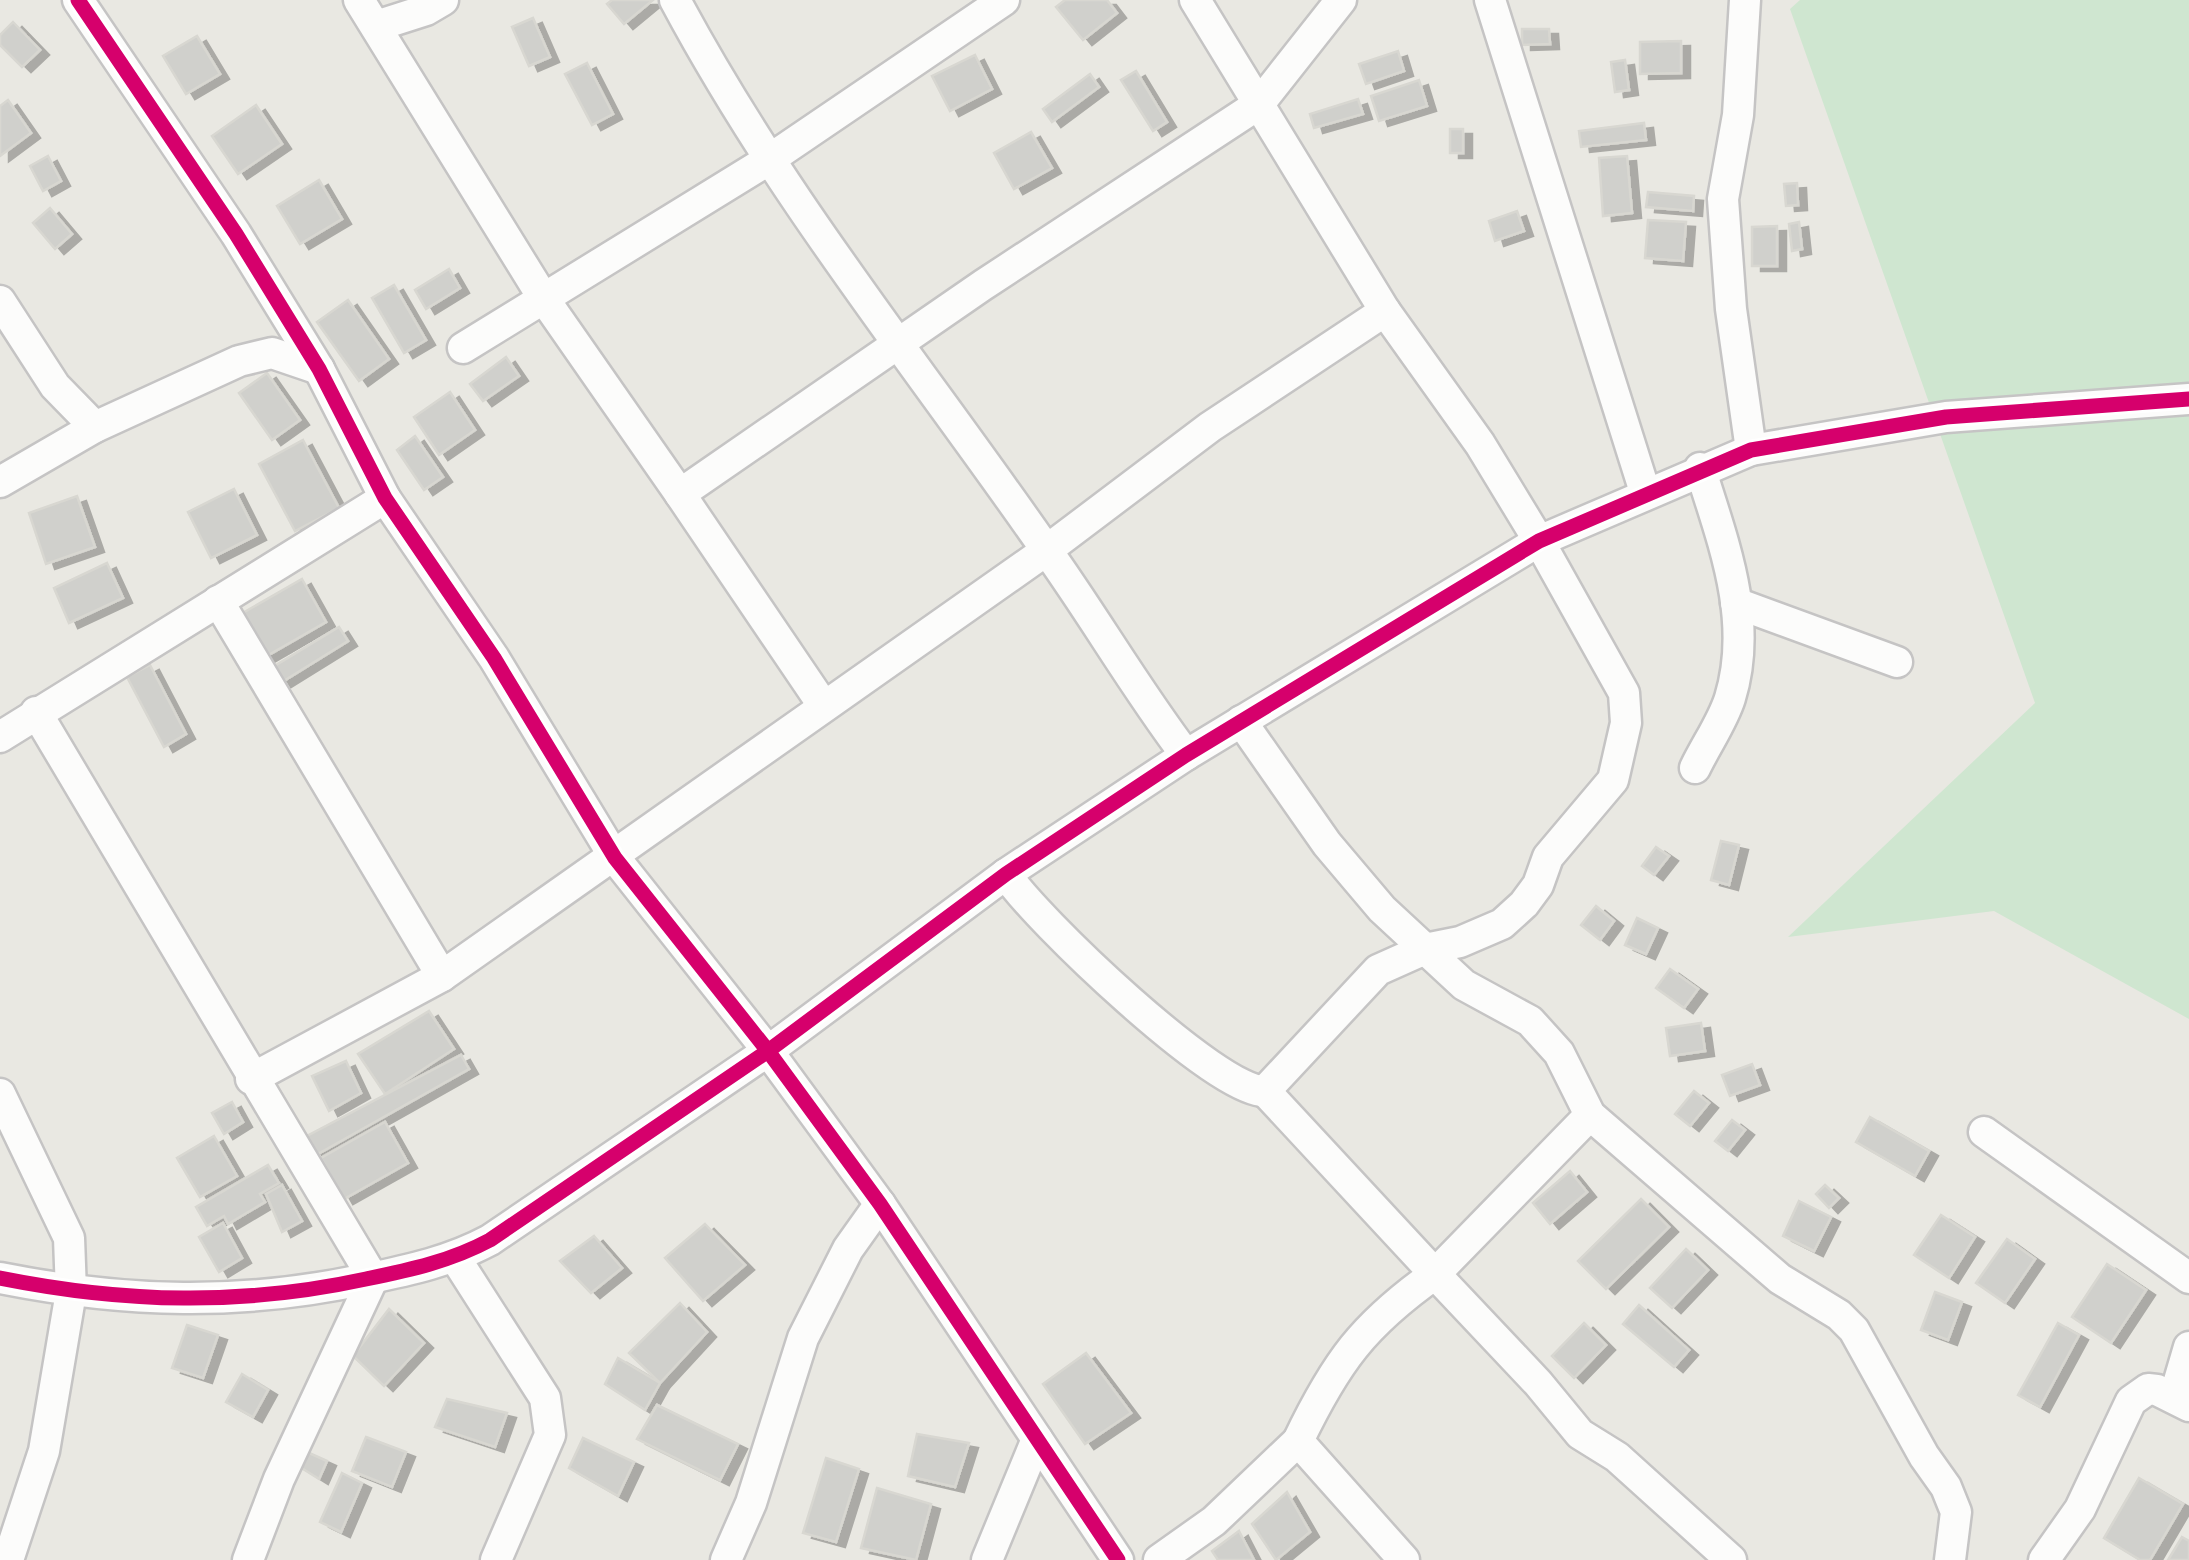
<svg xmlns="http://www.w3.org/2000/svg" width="2189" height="1560" font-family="'Exo 2',sans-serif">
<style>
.green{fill:#cfe6d0}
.building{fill:#d0d0cc;stroke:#d8d7d1;stroke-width:2.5;filter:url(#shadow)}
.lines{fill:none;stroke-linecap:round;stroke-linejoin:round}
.minor-casing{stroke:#c5c4c4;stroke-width:35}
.minor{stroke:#fcfcfb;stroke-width:30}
.cycleway-casing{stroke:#fff;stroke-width:21}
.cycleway{stroke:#d6006c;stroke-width:15}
</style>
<defs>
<filter id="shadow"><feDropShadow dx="9" dy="5" stdDeviation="0" flood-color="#0004"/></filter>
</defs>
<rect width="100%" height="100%" fill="#e9e8e2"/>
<path class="green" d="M 1800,0 L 2189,0 L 2189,1019 L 1994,911 L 1788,937 L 2035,703 L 1790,9 Z"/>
<g class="building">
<path d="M 612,0 L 653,0 L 624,24 L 607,4 Z"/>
<path d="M 1065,0 L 1107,0 L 1117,13 L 1083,40 L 1056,7 Z"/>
<path d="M 533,18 L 550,57 L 529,66 L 512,27 Z"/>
<path d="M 13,22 L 40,50 L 22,67 L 0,45 L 0,35 Z"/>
<path d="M 1522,29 L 1549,29 L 1550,44 L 1522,45 Z"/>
<path d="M 197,36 L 220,74 L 186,94 L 163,56 Z"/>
<path d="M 1681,41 L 1681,73 L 1640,74 L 1640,42 Z"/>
<path d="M 1398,51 L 1404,71 L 1366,84 L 1359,64 Z"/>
<path d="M 975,55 L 992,89 L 950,111 L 932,76 Z"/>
<path d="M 1625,60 L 1629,90 L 1615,92 L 1611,62 Z"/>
<path d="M 587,63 L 613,114 L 592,125 L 565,74 Z"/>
<path d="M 1136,71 L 1167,122 L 1153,131 L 1121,80 Z"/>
<path d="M 1090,74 L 1099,87 L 1052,122 L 1043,109 Z"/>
<path d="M 1419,80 L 1427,106 L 1379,121 L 1371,96 Z"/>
<path d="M 1358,99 L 1363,114 L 1314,128 L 1310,114 Z"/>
<path d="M 8,100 L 31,133 L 0,156 L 0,106 Z"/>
<path d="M 256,105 L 282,144 L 238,174 L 212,136 Z"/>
<path d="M 1644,123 L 1646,140 L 1581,147 L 1579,131 Z"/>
<rect x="1450" y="129" width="13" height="24"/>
<path d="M 1031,132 L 1052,168 L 1014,189 L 994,153 Z"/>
<path d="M 48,156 L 61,181 L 43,191 L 30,166 Z"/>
<path d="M 1627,156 L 1632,213 L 1603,216 L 1599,158 Z"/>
<path d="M 319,180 L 342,219 L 300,244 L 277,206 Z"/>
<path d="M 1797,183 L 1798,205 L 1786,206 L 1784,184 Z"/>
<path d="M 1648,192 L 1694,196 L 1693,211 L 1646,207 Z"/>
<path d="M 50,208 L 72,234 L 55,249 L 33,223 Z"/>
<path d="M 1517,211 L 1524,231 L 1495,241 L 1489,221 Z"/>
<path d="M 1648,220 L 1686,222 L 1683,261 L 1645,258 Z"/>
<path d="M 1799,222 L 1802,249 L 1792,251 L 1789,224 Z"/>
<path d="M 1777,226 L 1777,266 L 1752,266 L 1752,227 Z"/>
<path d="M 449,269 L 460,288 L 426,309 L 415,290 Z"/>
<path d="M 394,285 L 426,340 L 404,353 L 372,298 Z"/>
<path d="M 348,300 L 389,359 L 359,381 L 317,322 Z"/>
<path d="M 506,357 L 519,376 L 483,401 L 470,384 Z"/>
<path d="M 267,373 L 300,420 L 272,440 L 239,393 Z"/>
<path d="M 450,392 L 475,430 L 439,455 L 414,417 Z"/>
<path d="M 415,436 L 443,477 L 424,490 L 397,450 Z"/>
<path d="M 303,440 L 339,508 L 295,531 L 259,464 Z"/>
<path d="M 234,489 L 257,535 L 211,558 L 188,512 Z"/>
<path d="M 77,496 L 95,547 L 46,564 L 29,513 Z"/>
<path d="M 107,563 L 123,598 L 69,623 L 54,588 Z"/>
<path d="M 302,579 L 326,622 L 265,657 L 241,614 Z"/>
<path d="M 339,627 L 348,641 L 282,682 L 273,667 Z"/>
<path d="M 150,665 L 186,734 L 164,747 L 127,677 Z"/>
<path d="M 1721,841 L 1739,845 L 1729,885 L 1711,880 Z"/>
<path d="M 1656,847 L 1669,856 L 1654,875 L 1642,866 Z"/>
<path d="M 1596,906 L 1614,921 L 1600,940 L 1581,925 Z"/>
<path d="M 1637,918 L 1658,928 L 1646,954 L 1625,945 Z"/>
<path d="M 1670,969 L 1698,989 L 1684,1008 L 1656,988 Z"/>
<path d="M 429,1011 L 454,1049 L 385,1094 L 358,1054 Z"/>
<path d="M 1701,1023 L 1705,1051 L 1670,1056 L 1666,1028 Z"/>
<path d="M 461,1055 L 469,1069 L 316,1155 L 305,1137 Z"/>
<path d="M 346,1061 L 361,1093 L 329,1111 L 312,1076 Z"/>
<path d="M 1752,1064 L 1760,1085 L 1730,1096 L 1722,1075 Z"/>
<path d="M 1694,1091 L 1709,1103 L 1690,1126 L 1675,1114 Z"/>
<path d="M 232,1102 L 243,1122 L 224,1134 L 212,1113 Z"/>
<path d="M 1870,1117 L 1929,1151 L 1915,1176 L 1856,1142 Z"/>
<path d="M 1732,1120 L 1745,1130 L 1728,1151 L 1715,1141 Z"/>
<path d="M 385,1122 L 408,1163 L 344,1199 L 321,1158 Z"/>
<path d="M 214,1136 L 237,1176 L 200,1197 L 177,1158 Z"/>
<path d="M 268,1165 L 279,1183 L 260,1194 L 265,1202 L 228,1224 L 224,1216 L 207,1226 L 196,1207 Z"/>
<path d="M 1570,1171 L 1587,1192 L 1550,1224 L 1533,1203 Z"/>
<path d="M 282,1185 L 302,1221 L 282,1232 L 266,1194 Z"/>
<path d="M 1825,1185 L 1839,1198 L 1829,1208 L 1816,1194 Z"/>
<path d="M 1641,1199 L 1669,1227 L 1606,1289 L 1578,1261 Z"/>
<path d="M 1799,1201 L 1831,1217 L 1814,1251 L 1783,1236 Z"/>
<path d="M 1941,1215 L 1975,1237 L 1949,1278 L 1914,1255 Z"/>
<path d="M 223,1223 L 242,1258 L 219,1272 L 199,1237 Z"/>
<path d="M 705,1224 L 745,1265 L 703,1301 L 665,1258 Z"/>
<path d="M 594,1236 L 622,1268 L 591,1293 L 560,1261 Z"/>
<path d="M 2007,1239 L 2035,1259 L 2005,1303 L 1976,1283 Z"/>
<path d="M 1686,1249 L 1708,1270 L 1672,1308 L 1650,1288 Z"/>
<path d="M 2107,1264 L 2146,1290 L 2111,1343 L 2072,1317 Z"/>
<path d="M 1935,1292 L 1962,1302 L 1948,1340 L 1921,1330 Z"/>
<path d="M 680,1303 L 707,1332 L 660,1383 L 629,1353 Z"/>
<path d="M 1639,1305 L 1689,1350 L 1674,1367 L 1623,1324 Z"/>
<path d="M 389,1309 L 424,1343 L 384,1386 L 353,1356 Z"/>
<path d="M 1584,1323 L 1606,1345 L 1574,1378 L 1552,1356 Z"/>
<path d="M 2058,1323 L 2079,1335 L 2040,1407 L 2018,1395 Z"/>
<path d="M 187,1325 L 218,1335 L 203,1378 L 172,1368 Z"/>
<path d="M 1086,1353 L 1131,1413 L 1085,1444 L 1043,1384 Z"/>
<path d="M 618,1358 L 660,1383 L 645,1410 L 605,1384 Z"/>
<path d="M 242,1374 L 268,1390 L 253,1417 L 226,1402 Z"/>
<path d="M 447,1399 L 507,1413 L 495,1447 L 435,1427 Z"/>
<path d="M 657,1405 L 738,1444 L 720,1480 L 637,1439 Z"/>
<path d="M 917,1434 L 969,1443 L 955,1487 L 908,1476 Z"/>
<path d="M 366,1437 L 406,1452 L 392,1487 L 352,1471 Z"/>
<path d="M 583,1438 L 634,1462 L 618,1496 L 569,1468 Z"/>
<path d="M 298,1448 L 327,1461 L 319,1479 L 292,1462 Z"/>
<path d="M 826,1458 L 859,1469 L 836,1542 L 803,1533 Z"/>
<path d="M 342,1473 L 362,1483 L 341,1532 L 320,1522 Z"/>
<path d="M 2139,1478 L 2183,1504 L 2150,1560 L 2140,1560 L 2104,1538 Z"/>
<path d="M 877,1488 L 931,1504 L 916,1560 L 861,1548 Z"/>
<path d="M 1287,1492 L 1310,1532 L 1276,1560 L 1252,1524 Z"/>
<path d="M 1239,1531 L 1254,1560 L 1218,1560 L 1212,1551 Z"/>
<path d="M 2182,1537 L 2189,1541 L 2189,1560 L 2168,1560 Z"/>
</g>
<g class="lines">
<g class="minor-casing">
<g id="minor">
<path d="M 78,0 L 236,234 L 319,369 L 385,498 L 494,658 L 615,858 L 768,1051 L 880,1204 L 1118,1560"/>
<path d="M 359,0 L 542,296 L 680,494 L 983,285 L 1259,104 L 1341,0"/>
<path d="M 675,0 C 779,195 919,367 1045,548 C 1094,616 1135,688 1186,755"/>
<path d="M 1490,0 L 1645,492"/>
<path d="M 1745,0 L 1738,115 L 1723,199 L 1731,309 L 1751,450"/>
<path d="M 376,26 L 426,10 L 443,0"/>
<path d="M 0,301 L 55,386 L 95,427"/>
<path d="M 463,348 L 770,159 L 1004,0"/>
<path d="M 0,482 L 95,427 L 239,361 L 272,353 L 319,369"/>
<path d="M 680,494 L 823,705"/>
<path d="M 218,601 L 442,976"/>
<path d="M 1736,603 L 1897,662"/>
<path d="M 36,712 L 373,1278 L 279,1479 L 248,1560"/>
<path d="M 1241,721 L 1327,844 L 1382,909 L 1464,985 L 1530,1021 L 1559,1053 L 1590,1115 L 1780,1279 L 1839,1315 L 1854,1330 L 1924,1456 L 1946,1487 L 1956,1512 L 1950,1560"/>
<path d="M 0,737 L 385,498"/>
<path d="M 1695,768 C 1706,745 1723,721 1730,698 C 1754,620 1723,542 1700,468"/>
<path d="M 1006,874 C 1033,917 1220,1095 1265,1091 L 1378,970 L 1425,949 L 1460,942 L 1502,924 L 1524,904 L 1538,885 L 1548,857 L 1613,780 L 1626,723 L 1624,693 L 1539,541 L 1480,444 L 1385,311 L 1195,0"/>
<path d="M 251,1079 L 442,976 L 1047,550 L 1210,427 L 1385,311"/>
<path d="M 1265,1091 L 1435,1274 L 1590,1115"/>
<path d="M 0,1094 L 69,1238 L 71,1292 L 44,1451 L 8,1560"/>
<path d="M 1984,1132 L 2189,1278"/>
<path d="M 456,1259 L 545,1398 L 550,1435 L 496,1560"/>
<path d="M 0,1278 C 125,1303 242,1306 366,1279 C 410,1270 451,1261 490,1240 L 768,1051 L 1006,874 L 1186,755 L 1539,541 L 1751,450 L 1946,417 L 2189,399"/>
<path d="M 2174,1398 L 2189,1347"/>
<path d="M 1298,1441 C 1336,1362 1363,1325 1435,1274 L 1538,1383 L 1580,1434 L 1617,1457 L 1731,1560"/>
<path d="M 726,1560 L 751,1503 L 803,1338 L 848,1249 L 880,1204"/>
<path d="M 987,1560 L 1037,1439"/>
<path d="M 1159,1560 L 1214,1521 L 1298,1441 L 1404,1560"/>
<path d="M 2044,1560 L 2080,1509 L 2131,1401 L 2148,1389 L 2157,1390 L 2189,1406"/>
</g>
</g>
<use href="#minor" class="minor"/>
<g class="cycleway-casing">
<g id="cycleway">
<path d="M 78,0 L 236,234 L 319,369 L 385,498 L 494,658 L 615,858 L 768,1051 L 880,1204 L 1118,1560"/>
<path d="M 0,1278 C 125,1303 242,1306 366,1279 C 410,1270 451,1261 490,1240 L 768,1051 L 1006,874 L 1186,755 L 1539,541 L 1751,450 L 1946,417 L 2189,399"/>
</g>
</g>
<use href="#cycleway" class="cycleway"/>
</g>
</svg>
